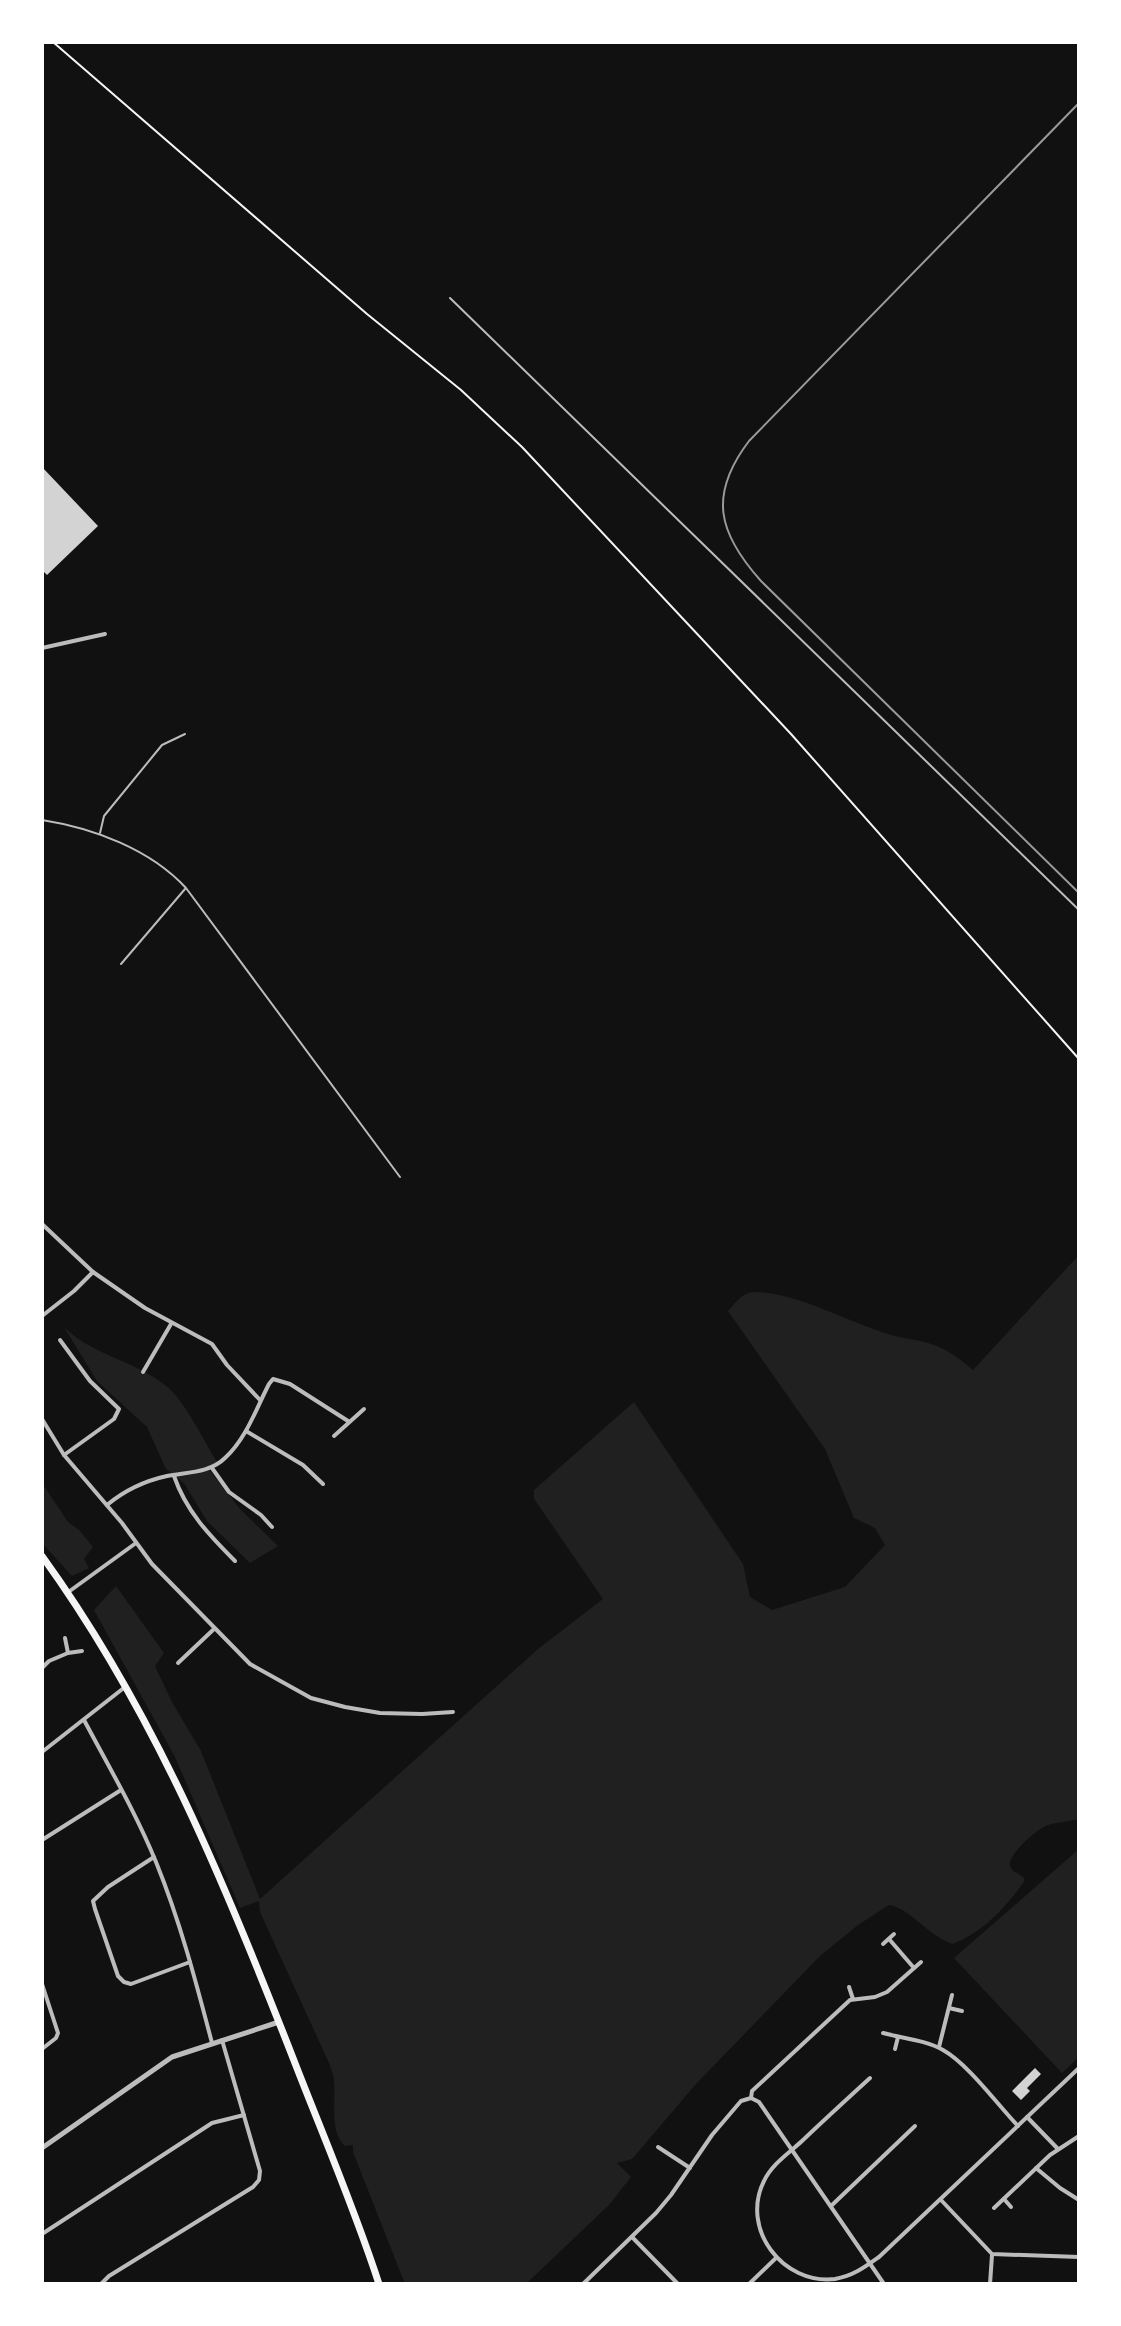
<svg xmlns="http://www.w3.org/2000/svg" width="1121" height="2326" font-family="Jost,sans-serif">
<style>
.green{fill:#202020}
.building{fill:#d3d3d3}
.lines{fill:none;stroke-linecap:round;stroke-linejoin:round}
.path{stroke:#f5f5f5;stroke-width:2}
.service{stroke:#bcbcbc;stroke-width:2}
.minor{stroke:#bcbcbc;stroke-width:4}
.tertiary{stroke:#bcbcbc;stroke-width:5}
.primary{stroke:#f5f5f5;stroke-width:7}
.rail{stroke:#9a9a9a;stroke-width:2}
</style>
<rect width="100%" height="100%" fill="#111"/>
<g class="green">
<path d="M 1079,1255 L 1079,1819 C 1068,1822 1051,1822 1042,1828 C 1033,1833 1007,1856 1010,1866 C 1012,1872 1020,1874 1024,1878 L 1024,1882 C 1004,1909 984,1931 953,1944 C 928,1936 910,1908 889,1905 L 858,1925 L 820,1956 L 696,2084 L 632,2159 L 617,2163 L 631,2177 L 609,2205 L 526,2284 L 405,2284 L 353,2152 L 353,2145 L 345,2146 C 329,2132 336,2102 334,2082 C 334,2076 331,2069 329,2063 L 260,1912 L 259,1901 L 240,1908 L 175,1757 L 94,1610 L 116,1586 L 164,1653 L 155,1666 L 172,1702 L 201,1751 L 260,1899 L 538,1649 L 603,1599 L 539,1506 L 534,1499 L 534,1490 L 634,1402 L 743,1564 L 750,1597 L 772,1610 L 845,1587 L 885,1545 L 875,1528 L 854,1518 L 825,1449 L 728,1311 C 736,1302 743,1291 757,1292 C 800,1294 848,1322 888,1334 C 902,1339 917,1339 931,1344 C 947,1349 960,1359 973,1370 Z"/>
<path d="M 64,1327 C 92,1355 135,1361 165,1385 C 184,1399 204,1441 217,1462 L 207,1467 L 240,1509 L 278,1546 L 250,1563 L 207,1521 L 184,1483 L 166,1469 L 147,1427 L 97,1381 Z"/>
<path d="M 42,1483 L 68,1522 L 79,1530 L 93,1547 L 84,1559 L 89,1568 L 72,1576 L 42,1543 Z"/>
<path d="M 1079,1849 L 1079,2057 L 1062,2073 L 954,1958 Z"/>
</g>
<g class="building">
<path d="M 42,467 L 98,526 L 47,575 L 42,570 Z"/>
<path d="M 1035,2068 L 1041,2074 L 1027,2088 L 1030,2091 L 1021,2100 L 1012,2091 Z"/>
</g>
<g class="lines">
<path class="path" d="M 53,42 L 367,314 L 461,390 L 522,447 L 791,734 L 1079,1059"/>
<g class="service">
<path d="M 450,298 L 1079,910"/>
<path d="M 42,820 C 93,828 150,849 186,888 L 400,1177"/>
<path d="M 100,833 L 104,816 L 162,745 L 185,734"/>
<path d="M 121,964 L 185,889"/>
</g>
<g class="minor">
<path d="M 42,648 L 105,634"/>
<path d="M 42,1224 L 93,1272 L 145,1308 L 212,1344 L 227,1365 L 260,1400"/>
<path d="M 42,1316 L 74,1291 L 93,1272"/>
<path d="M 60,1340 L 90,1381 L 119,1409 L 114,1419 L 64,1455"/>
<path d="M 143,1372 L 171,1324"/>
<path d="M 42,1419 L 64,1455 L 122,1523 L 152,1564 L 250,1664 L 311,1698 L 345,1707 L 380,1713 L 422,1714 L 453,1712"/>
<path d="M 246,1431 L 303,1465 L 323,1484"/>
<path d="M 334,1436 L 364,1409"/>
<path d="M 212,1468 L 229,1492 L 261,1515 L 272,1527"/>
<path d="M 174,1476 C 186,1511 209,1535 235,1561"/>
<path d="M 107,1505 C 125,1490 144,1481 167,1476 C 187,1472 210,1473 225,1458 C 246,1439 256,1409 269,1384 L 273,1379 L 290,1384 L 348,1421"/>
<path d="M 67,1593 L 136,1543"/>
<path d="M 65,1638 L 68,1653 L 82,1651"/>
<path d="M 178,1663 L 214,1629"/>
<path d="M 42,1668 L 49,1661 L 68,1653"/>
<path d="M 84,1720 C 109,1767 136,1813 156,1862 C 180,1921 196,1982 212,2043"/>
<path d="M 42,1752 L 125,1687"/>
<path d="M 42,1840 L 121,1790"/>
<path d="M 154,1857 L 108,1887 L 93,1901 L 95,1909 L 118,1976 L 124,1982 L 131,1984 L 190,1962"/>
<path d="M 889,1939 L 914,1968"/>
<path d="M 883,1944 L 894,1934"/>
<path d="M 42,1984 L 58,2033 L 56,2038 L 42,2049"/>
<path d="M 849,1987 L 853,1999"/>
<path d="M 949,2008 L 962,2011"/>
<path d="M 883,2033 C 901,2038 926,2040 943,2050 C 968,2064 997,2104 1018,2126"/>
<path d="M 939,2047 L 952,1995"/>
<path d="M 895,2049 L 898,2037"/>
<path d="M 870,2078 C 847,2099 824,2120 802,2141 C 789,2153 772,2164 764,2181 C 740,2229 783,2285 835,2279 C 853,2276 865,2267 879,2257 L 1079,2068"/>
<path d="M 751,2098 L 759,2102 L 884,2284"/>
<path d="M 1027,2117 L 1058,2149"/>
<path d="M 658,2147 L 690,2168"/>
<path d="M 1036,2168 L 1060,2188 L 1079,2200"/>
<path d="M 1004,2199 L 1011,2207"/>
<path d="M 941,2200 L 992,2254 L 1079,2257"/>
<path d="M 831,2206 L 915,2126"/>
<path d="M 994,2208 L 1050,2155 L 1079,2136"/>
<path d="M 42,2234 L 212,2123 L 244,2115"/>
<path d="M 632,2237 L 678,2284"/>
<path d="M 101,2284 L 109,2276 L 253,2187 L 259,2180 L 260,2171 L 222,2040"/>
<path d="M 583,2284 L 656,2213 L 671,2195 L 712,2135 L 741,2101 L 751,2098 L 752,2091 L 850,2000 L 875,1997 L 887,1992 L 921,1962"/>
<path d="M 749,2284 L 776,2258"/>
<path d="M 990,2284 L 992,2255"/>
</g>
<path class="tertiary" d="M 42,2148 L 172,2057 L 279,2022"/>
<path class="primary" d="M 42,1556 C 154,1711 224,1881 293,2058 C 322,2133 354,2207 379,2284"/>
<path class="rail" d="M 1079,103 L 749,441 C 708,495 718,533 761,581 L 1079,893"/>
</g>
<rect width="1121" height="2326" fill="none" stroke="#ffffff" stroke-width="88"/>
</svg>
